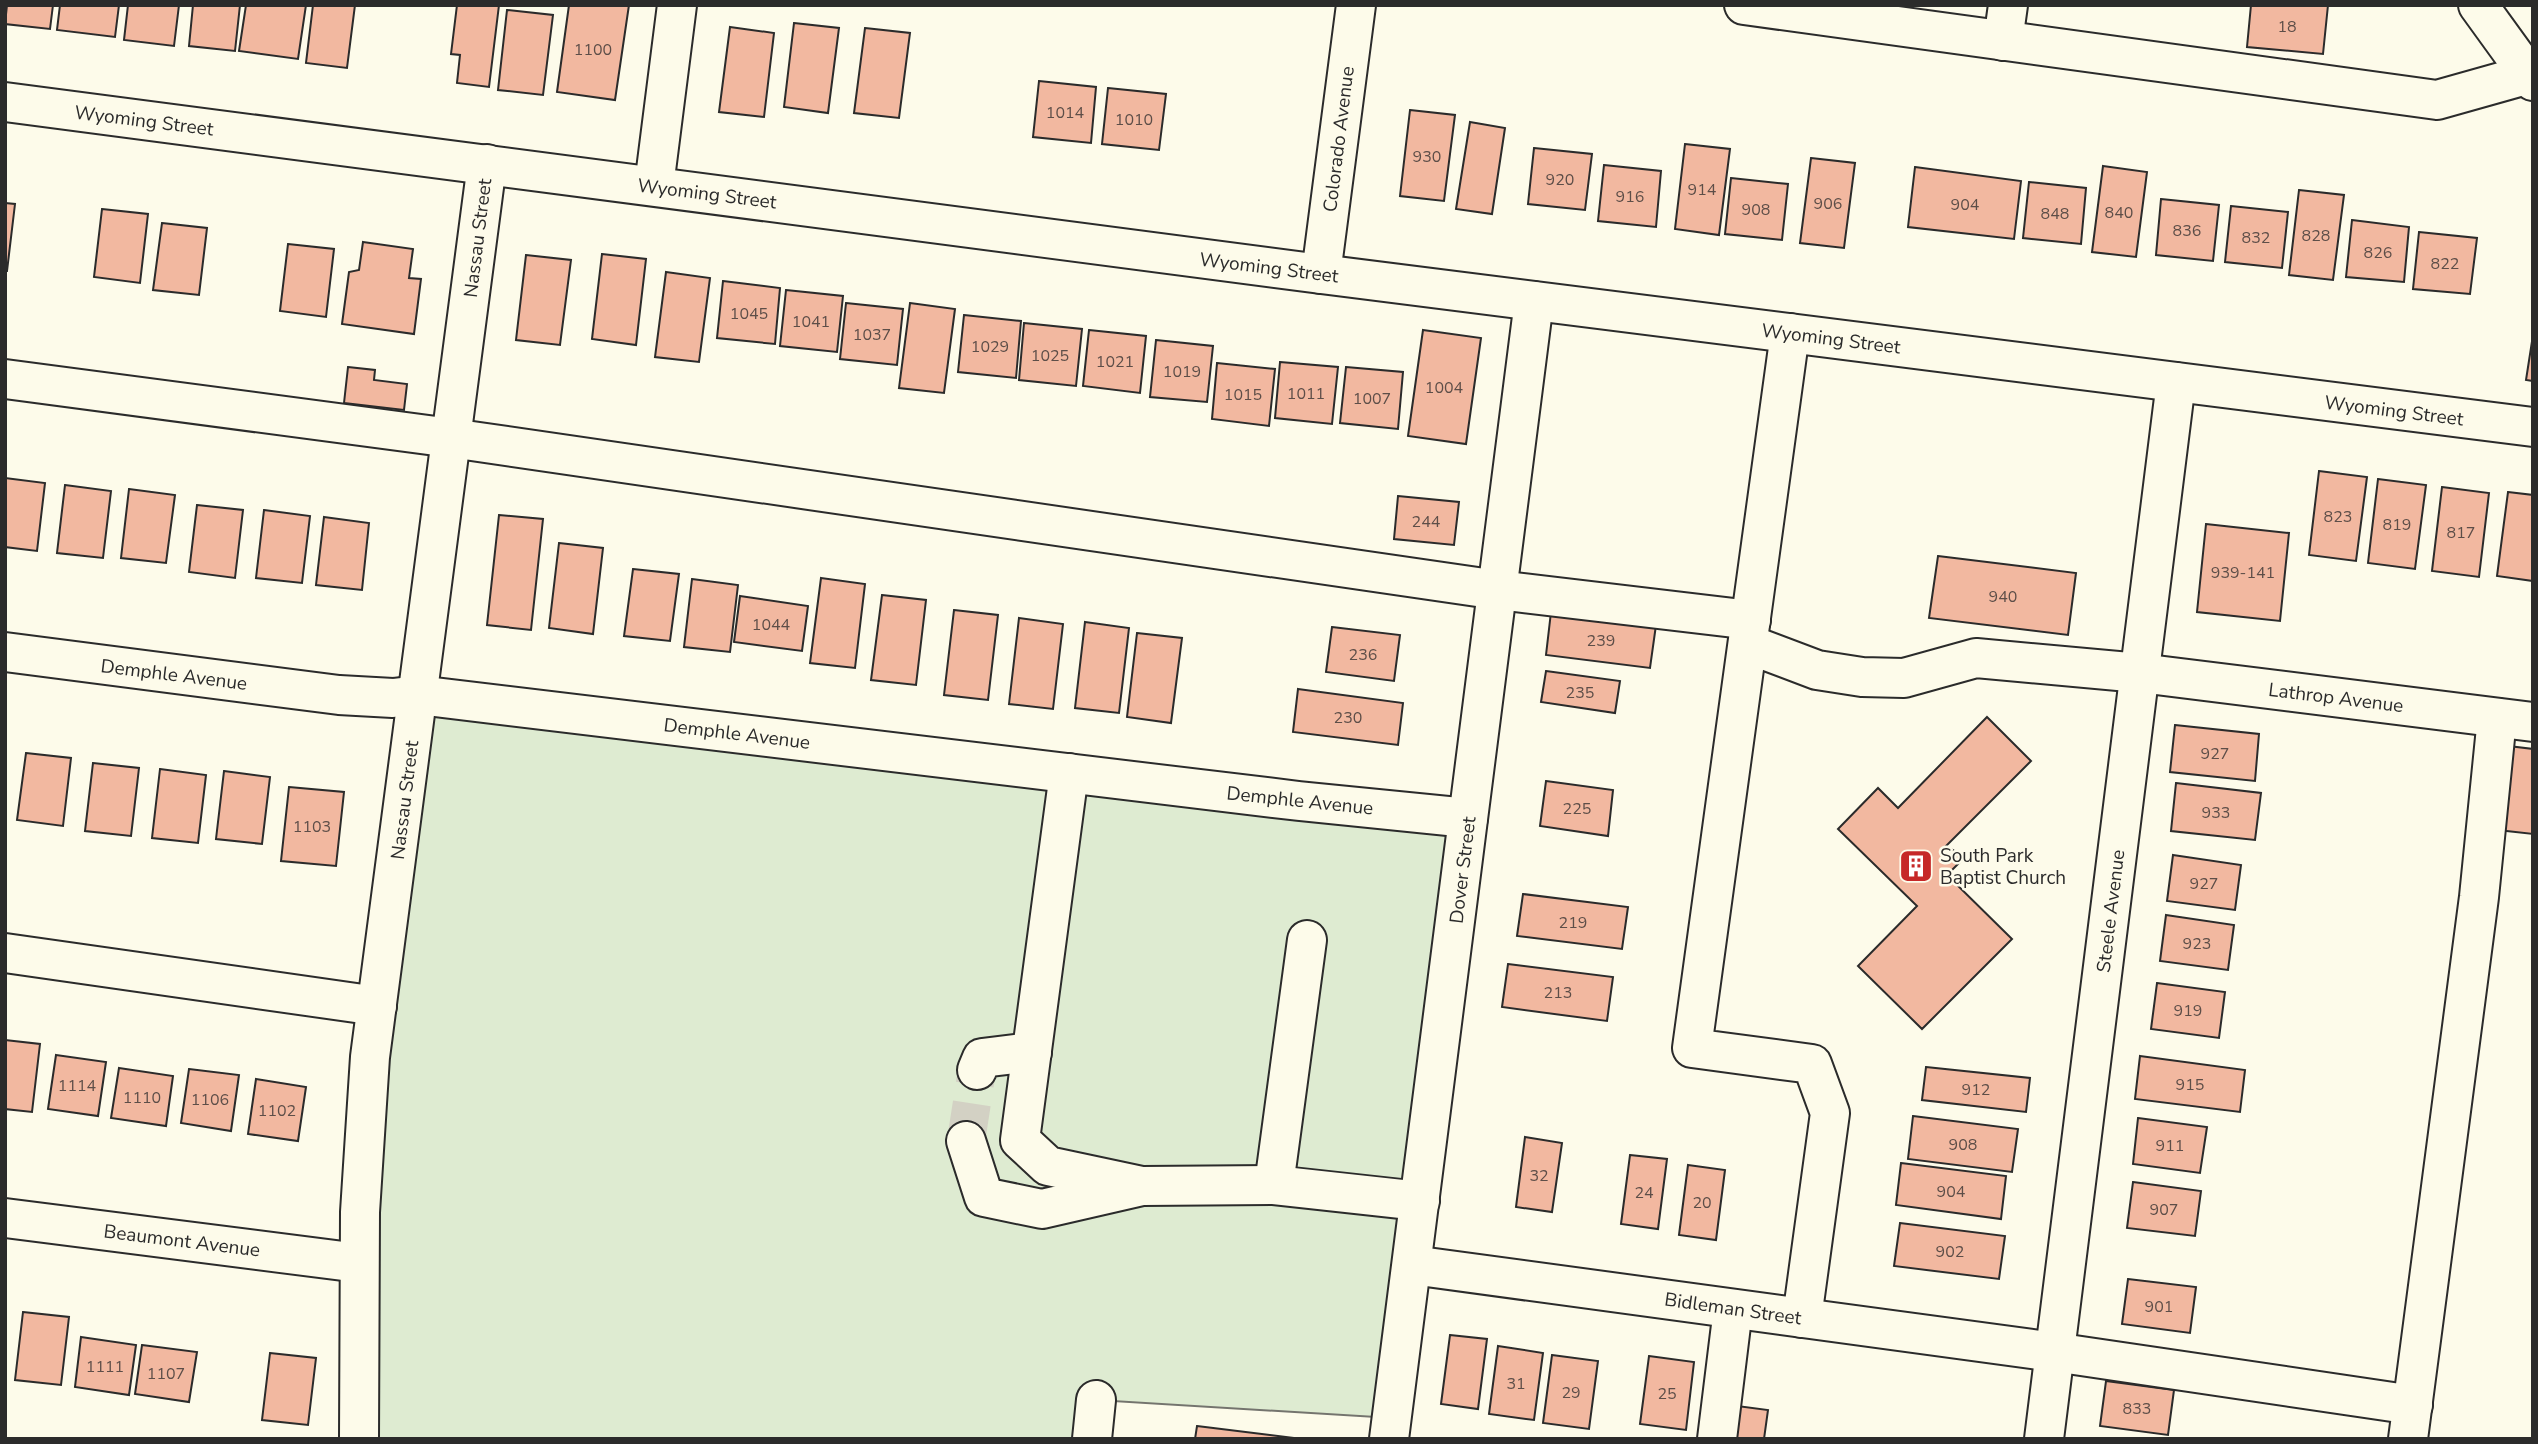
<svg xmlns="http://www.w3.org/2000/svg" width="2538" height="1444" font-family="'Nunito Sans',sans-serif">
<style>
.green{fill:#deebd1;stroke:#74746e;stroke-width:2}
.building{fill:#f2b8a0;stroke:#2b2b2b;stroke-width:2}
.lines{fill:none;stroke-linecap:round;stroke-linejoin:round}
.minor-tunnel{stroke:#d3d1c4;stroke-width:38;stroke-dasharray:38 19;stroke-linecap:butt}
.minor-casing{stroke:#2b2b2b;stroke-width:42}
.minor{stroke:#fdfbea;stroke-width:38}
.labels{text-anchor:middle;stroke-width:5;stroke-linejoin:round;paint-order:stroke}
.number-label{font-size:16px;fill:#5d4e48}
.street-label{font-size:19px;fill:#2b2b2b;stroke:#fdfbea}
.poi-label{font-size:19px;fill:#2b2b2b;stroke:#fdfbea;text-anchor:start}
</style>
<rect width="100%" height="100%" fill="#fdfbea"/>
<path class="green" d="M 418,695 L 1468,818 L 1392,1418 L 1097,1400 L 1092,1439 L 359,1439 Z"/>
<g class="building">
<path d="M 7,5 L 53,5 L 50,29 L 5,24 Z"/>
<path d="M 60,5 L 119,5 L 115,37 L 57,30 Z"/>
<path d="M 128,5 L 179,5 L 174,46 L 124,40 Z"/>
<path d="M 193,5 L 240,5 L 235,51 L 189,46 Z"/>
<path d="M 246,5 L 306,5 L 298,59 L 239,51 Z"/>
<path d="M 313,5 L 355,5 L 347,68 L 306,63 Z"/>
<path d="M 457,5 L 499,5 L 489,87 L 457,83 L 460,55 L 451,54 Z"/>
<path d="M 569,5 L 629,5 L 615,100 L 557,92 Z"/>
<path d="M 2251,5 L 2328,5 L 2323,54 L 2247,47 Z"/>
<path d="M 507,10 L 553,15 L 543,95 L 498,90 Z"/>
<path d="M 794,23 L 839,28 L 828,113 L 784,107 Z"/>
<path d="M 730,27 L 774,33 L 764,117 L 719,112 Z"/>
<path d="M 865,28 L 910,33 L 899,118 L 854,113 Z"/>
<path d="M 1039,81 L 1096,87 L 1091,143 L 1033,137 Z"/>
<path d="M 1108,88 L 1166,94 L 1159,150 L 1102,144 Z"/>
<path d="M 1410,110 L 1455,115 L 1444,201 L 1400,196 Z"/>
<path d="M 1470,122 L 1505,128 L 1492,214 L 1456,209 Z"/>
<path d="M 1685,144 L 1730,149 L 1719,235 L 1675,229 Z"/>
<path d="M 1534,148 L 1592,154 L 1585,210 L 1528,204 Z"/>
<path d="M 1811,158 L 1855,163 L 1844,248 L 1800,243 Z"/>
<path d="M 1604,165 L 1661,171 L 1656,227 L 1598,221 Z"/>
<path d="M 2103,166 L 2147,172 L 2136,257 L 2092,252 Z"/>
<path d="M 1915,167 L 2021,181 L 2014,239 L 1908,227 Z"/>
<path d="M 1731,178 L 1788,184 L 1782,240 L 1725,234 Z"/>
<path d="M 2029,182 L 2086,188 L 2081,244 L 2023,238 Z"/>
<path d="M 2299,190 L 2344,195 L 2333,280 L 2289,275 Z"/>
<path d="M 2161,199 L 2219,205 L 2213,261 L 2156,255 Z"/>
<path d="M 5,203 L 15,204 L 7,271 L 5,271 Z"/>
<path d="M 2231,206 L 2288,212 L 2282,268 L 2225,262 Z"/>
<path d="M 102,209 L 148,214 L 140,283 L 94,277 Z"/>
<path d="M 2352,220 L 2409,227 L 2404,282 L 2346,277 Z"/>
<path d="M 162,223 L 207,228 L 199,295 L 153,290 Z"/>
<path d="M 2419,232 L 2477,238 L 2470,294 L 2413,289 Z"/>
<path d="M 363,242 L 413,249 L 409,278 L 421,279 L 414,334 L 342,324 L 349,272 L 359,270 Z"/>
<path d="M 288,244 L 334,249 L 326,317 L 280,311 Z"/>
<path d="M 602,254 L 646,259 L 636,345 L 592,339 Z"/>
<path d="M 526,255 L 571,260 L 560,345 L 516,340 Z"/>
<path d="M 666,272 L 710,278 L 699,362 L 655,357 Z"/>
<path d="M 723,281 L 780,288 L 775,344 L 717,338 Z"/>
<path d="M 786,290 L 843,296 L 837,352 L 780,346 Z"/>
<path d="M 846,303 L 903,309 L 897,365 L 840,359 Z"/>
<path d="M 910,303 L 955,309 L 944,393 L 899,388 Z"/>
<path d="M 964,315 L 1021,321 L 1016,378 L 958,372 Z"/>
<path d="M 1024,323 L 1082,329 L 1076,386 L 1019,380 Z"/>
<path d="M 1089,330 L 1146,336 L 1140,393 L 1083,386 Z"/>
<path d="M 1423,330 L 1481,338 L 1466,444 L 1408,436 Z"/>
<path d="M 2533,335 L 2533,381 L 2526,380 Z"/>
<path d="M 1156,340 L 1213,346 L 1207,402 L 1150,397 Z"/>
<path d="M 1280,362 L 1338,367 L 1332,424 L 1275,418 Z"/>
<path d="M 1217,363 L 1275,369 L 1269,426 L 1212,419 Z"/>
<path d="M 348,367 L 375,370 L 374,380 L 407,384 L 404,410 L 344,403 Z"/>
<path d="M 1346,367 L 1403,372 L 1398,429 L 1340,423 Z"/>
<path d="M 2319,471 L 2367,477 L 2356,561 L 2309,555 Z"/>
<path d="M 5,478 L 45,483 L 37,551 L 5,547 Z"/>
<path d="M 2378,479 L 2426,485 L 2415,569 L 2368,563 Z"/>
<path d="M 65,485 L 111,491 L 103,558 L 57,553 Z"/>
<path d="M 2442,487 L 2489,493 L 2479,577 L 2432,571 Z"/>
<path d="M 129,489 L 175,495 L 166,563 L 121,558 Z"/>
<path d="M 2508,492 L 2533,495 L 2533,581 L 2497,576 Z"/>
<path d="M 1398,496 L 1459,502 L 1454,545 L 1394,539 Z"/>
<path d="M 197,505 L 243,510 L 235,578 L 189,572 Z"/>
<path d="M 264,510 L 310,516 L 302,583 L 256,578 Z"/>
<path d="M 499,515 L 543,519 L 531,630 L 487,625 Z"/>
<path d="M 324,517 L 369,523 L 362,590 L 316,585 Z"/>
<path d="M 2206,524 L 2289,533 L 2280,621 L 2197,612 Z"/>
<path d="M 559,543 L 603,548 L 593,634 L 549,628 Z"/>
<path d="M 1938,556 L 2076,573 L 2068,635 L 1929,618 Z"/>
<path d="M 633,569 L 679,574 L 670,641 L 624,636 Z"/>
<path d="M 821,578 L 865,584 L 855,668 L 810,663 Z"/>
<path d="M 692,579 L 738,585 L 730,652 L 684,647 Z"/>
<path d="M 882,595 L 926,600 L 916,685 L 871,680 Z"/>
<path d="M 740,596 L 808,606 L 802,651 L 734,642 Z"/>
<path d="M 954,610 L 998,615 L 988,700 L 944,695 Z"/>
<path d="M 1551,612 L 1656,625 L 1650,668 L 1546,655 Z"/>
<path d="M 1019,618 L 1063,624 L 1053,709 L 1009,704 Z"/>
<path d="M 1085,622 L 1129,628 L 1119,713 L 1075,708 Z"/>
<path d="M 1332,627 L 1400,635 L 1394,681 L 1326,672 Z"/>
<path d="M 1137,633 L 1182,638 L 1171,723 L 1127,717 Z"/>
<path d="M 1546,671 L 1620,681 L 1615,713 L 1541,702 Z"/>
<path d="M 1298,689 L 1403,703 L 1398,745 L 1293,732 Z"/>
<path d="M 1987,717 L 2031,761 L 1946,846 L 1965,857 L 1947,875 L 2012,939 L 1922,1029 L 1858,966 L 1917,906 L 1838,829 L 1878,788 L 1898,808 Z"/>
<path d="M 2175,725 L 2259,734 L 2255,781 L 2170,772 Z"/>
<path d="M 2500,745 L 2533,749 L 2533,834 L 2489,829 Z"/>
<path d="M 26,753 L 71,758 L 63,826 L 17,820 Z"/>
<path d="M 93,763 L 139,768 L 131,836 L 85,831 Z"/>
<path d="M 160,769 L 206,775 L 198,843 L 152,838 Z"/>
<path d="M 224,771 L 270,777 L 262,844 L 216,839 Z"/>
<path d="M 1546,781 L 1613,790 L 1608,836 L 1540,826 Z"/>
<path d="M 2176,783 L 2261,793 L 2255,840 L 2171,831 Z"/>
<path d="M 289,787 L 344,792 L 336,866 L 281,861 Z"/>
<path d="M 2173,855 L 2241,865 L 2235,910 L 2167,901 Z"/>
<path d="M 1523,894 L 1628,907 L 1622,949 L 1517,936 Z"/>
<path d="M 2166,915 L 2234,925 L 2228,970 L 2160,961 Z"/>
<path d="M 1508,964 L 1613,977 L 1607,1021 L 1502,1007 Z"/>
<path d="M 2157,983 L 2225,992 L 2219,1038 L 2151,1029 Z"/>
<path d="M 5,1040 L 40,1044 L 32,1112 L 5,1109 Z"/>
<path d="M 56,1055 L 106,1062 L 98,1116 L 48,1109 Z"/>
<path d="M 2140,1056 L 2245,1070 L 2240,1112 L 2135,1099 Z"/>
<path d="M 1926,1067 L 2030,1078 L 2026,1112 L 1922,1100 Z"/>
<path d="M 119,1068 L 173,1076 L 166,1126 L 111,1118 Z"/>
<path d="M 189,1069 L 239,1075 L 231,1131 L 181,1123 Z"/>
<path d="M 256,1079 L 306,1087 L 298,1141 L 248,1134 Z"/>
<path d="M 1913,1116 L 2018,1129 L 2012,1172 L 1908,1159 Z"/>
<path d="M 2138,1118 L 2207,1127 L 2200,1173 L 2133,1164 Z"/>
<path d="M 1525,1137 L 1562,1143 L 1552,1212 L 1516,1207 Z"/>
<path d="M 1630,1155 L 1667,1159 L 1658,1229 L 1621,1224 Z"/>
<path d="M 1901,1163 L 2006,1176 L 2001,1219 L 1896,1205 Z"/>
<path d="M 1688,1165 L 1725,1170 L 1716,1240 L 1679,1235 Z"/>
<path d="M 2133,1182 L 2201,1191 L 2195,1236 L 2127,1228 Z"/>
<path d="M 1900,1223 L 2005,1236 L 1999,1279 L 1894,1266 Z"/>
<path d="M 2128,1279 L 2196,1287 L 2190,1333 L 2122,1324 Z"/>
<path d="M 23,1312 L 69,1317 L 61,1385 L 15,1380 Z"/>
<path d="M 1450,1335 L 1487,1339 L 1478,1409 L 1441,1404 Z"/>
<path d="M 81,1337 L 136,1345 L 129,1395 L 75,1387 Z"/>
<path d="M 142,1345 L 197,1352 L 189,1402 L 135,1394 Z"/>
<path d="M 1498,1346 L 1543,1353 L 1534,1420 L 1489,1414 Z"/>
<path d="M 270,1353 L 316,1358 L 308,1425 L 262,1420 Z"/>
<path d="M 1552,1355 L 1598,1361 L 1589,1429 L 1543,1423 Z"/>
<path d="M 1649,1356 L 1694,1362 L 1686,1430 L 1640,1424 Z"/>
<path d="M 2106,1381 L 2174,1390 L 2168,1435 L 2100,1426 Z"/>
<path d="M 1722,1404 L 1768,1410 L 1764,1439 L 1718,1439 Z"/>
<path d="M 1197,1426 L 1302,1439 L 1195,1439 Z"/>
</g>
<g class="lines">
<path class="minor-tunnel" d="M 966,1141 L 977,1070"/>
<g class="minor-casing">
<g id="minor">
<path d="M 1744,5 L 2437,100 L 2533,73"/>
<path d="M 2478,5 L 2533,81"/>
<path d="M 2003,41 L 2008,5"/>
<path d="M 5,102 L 1321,274 L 2533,427"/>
<path d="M 654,186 L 677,5"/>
<path d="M 1321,274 L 1356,5"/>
<path d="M 1790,333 L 1692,1048 L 1812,1064 L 1830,1113 L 1802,1318"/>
<path d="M 5,379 L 451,438 L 1498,590 L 1751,620"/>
<path d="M 1748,644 L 1817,670 L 1862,677 L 1904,678 L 1976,658 L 2140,673 L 2533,722"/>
<path d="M 5,652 L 339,695 L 393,698 L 418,695 L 1299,801 L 1468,818"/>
<path d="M 1069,773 L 1020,1140 L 1048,1166 L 1142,1186"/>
<path d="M 5,953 L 377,1006"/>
<path d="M 977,1070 L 982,1058 L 1032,1052"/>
<path d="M 966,1141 L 984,1197 L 1042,1209 L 1142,1186 L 1274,1185 L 1420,1201"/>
<path d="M 1274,1185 L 1307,940"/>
<path d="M 5,1218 L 359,1263"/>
<path d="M 1412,1265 L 2054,1352 L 2413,1405"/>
<path d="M 359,1439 L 360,1212 L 370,1057 L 487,164"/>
<path d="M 1092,1439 L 1096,1400"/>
<path d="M 1389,1439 L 1534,301"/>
<path d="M 1717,1439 L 1733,1309"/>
<path d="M 2044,1439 L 2176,382"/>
<path d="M 2408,1439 L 2479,897 L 2497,718"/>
</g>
</g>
<use href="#minor" class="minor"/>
</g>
<defs>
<g id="building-square" transform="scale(1.75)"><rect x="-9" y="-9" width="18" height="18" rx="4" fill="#c62828" stroke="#fdfbea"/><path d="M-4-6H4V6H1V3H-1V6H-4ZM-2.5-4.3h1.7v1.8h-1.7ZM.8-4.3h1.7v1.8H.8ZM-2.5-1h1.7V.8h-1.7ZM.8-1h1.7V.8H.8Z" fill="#fff"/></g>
</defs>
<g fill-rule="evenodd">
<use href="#building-square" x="1916" y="866"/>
</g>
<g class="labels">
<g class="number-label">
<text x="2287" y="32">18</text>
<text x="593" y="55">1100</text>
<text x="1065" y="118">1014</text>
<text x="1134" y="125">1010</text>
<text x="1427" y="162">930</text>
<text x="1560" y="185">920</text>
<text x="1702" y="195">914</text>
<text x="1630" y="202">916</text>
<text x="1828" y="209">906</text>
<text x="1965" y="210">904</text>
<text x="1756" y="215">908</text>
<text x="2119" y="218">840</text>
<text x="2055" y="219">848</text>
<text x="2187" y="236">836</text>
<text x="2316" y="241">828</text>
<text x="2256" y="243">832</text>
<text x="2378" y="258">826</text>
<text x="2445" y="269">822</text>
<text x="749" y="319">1045</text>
<text x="811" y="327">1041</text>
<text x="872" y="340">1037</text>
<text x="990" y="352">1029</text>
<text x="1050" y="361">1025</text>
<text x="1115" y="367">1021</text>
<text x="1182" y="377">1019</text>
<text x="1444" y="393">1004</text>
<text x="1306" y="399">1011</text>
<text x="1243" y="400">1015</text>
<text x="1372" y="404">1007</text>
<text x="2338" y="522">823</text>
<text x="1426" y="527">244</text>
<text x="2397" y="530">819</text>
<text x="2461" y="538">817</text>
<text x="2243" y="578">939-141</text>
<text x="2003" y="602">940</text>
<text x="771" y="630">1044</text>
<text x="1601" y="646">239</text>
<text x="1363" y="660">236</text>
<text x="1580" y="698">235</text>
<text x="1348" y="723">230</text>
<text x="2215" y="759">927</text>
<text x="1577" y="814">225</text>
<text x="2216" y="818">933</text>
<text x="312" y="832">1103</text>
<text x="2204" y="889">927</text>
<text x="1573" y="928">219</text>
<text x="2197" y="949">923</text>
<text x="1558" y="998">213</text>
<text x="2188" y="1016">919</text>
<text x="2190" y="1090">915</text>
<text x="77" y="1091">1114</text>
<text x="1976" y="1095">912</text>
<text x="142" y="1103">1110</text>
<text x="210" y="1105">1106</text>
<text x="277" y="1116">1102</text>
<text x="1963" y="1150">908</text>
<text x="2170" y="1151">911</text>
<text x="1539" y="1181">32</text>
<text x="1951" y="1197">904</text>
<text x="1644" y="1198">24</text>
<text x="1702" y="1208">20</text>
<text x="2164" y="1215">907</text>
<text x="1950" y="1257">902</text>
<text x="2159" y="1312">901</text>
<text x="105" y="1372">1111</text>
<text x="166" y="1379">1107</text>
<text x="1516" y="1389">31</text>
<text x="1571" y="1398">29</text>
<text x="1667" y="1399">25</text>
<text x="2137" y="1414">833</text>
</g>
<g class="street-label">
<text transform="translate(144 120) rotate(7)" y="7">Wyoming Street</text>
<text transform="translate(1338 139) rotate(-83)" y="7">Colorado Avenue</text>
<text transform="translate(707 193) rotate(7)" y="7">Wyoming Street</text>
<text transform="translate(477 238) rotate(-83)" y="7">Nassau Street</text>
<text transform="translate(1269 267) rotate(7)" y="7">Wyoming Street</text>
<text transform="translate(1831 338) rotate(7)" y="7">Wyoming Street</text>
<text transform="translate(2394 410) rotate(7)" y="7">Wyoming Street</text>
<text transform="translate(174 674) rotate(7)" y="7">Demphle Avenue</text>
<text transform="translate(2336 697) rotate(7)" y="7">Lathrop Avenue</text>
<text transform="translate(737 733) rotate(7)" y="7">Demphle Avenue</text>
<text transform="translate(404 800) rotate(-83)" y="7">Nassau Street</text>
<text transform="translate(1300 800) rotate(6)" y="7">Demphle Avenue</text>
<text transform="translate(1462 870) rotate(-83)" y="7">Dover Street</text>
<text transform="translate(2110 911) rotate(-83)" y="7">Steele Avenue</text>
<text transform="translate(182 1240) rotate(7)" y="7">Beaumont Avenue</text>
<text transform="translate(1733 1308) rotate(8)" y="7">Bidleman Street</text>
</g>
<g class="poi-label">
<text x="1940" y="862">South Park<tspan x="1940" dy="22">Baptist Church</tspan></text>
</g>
</g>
<rect width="2538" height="1444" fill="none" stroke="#2b2b2b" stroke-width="14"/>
</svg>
